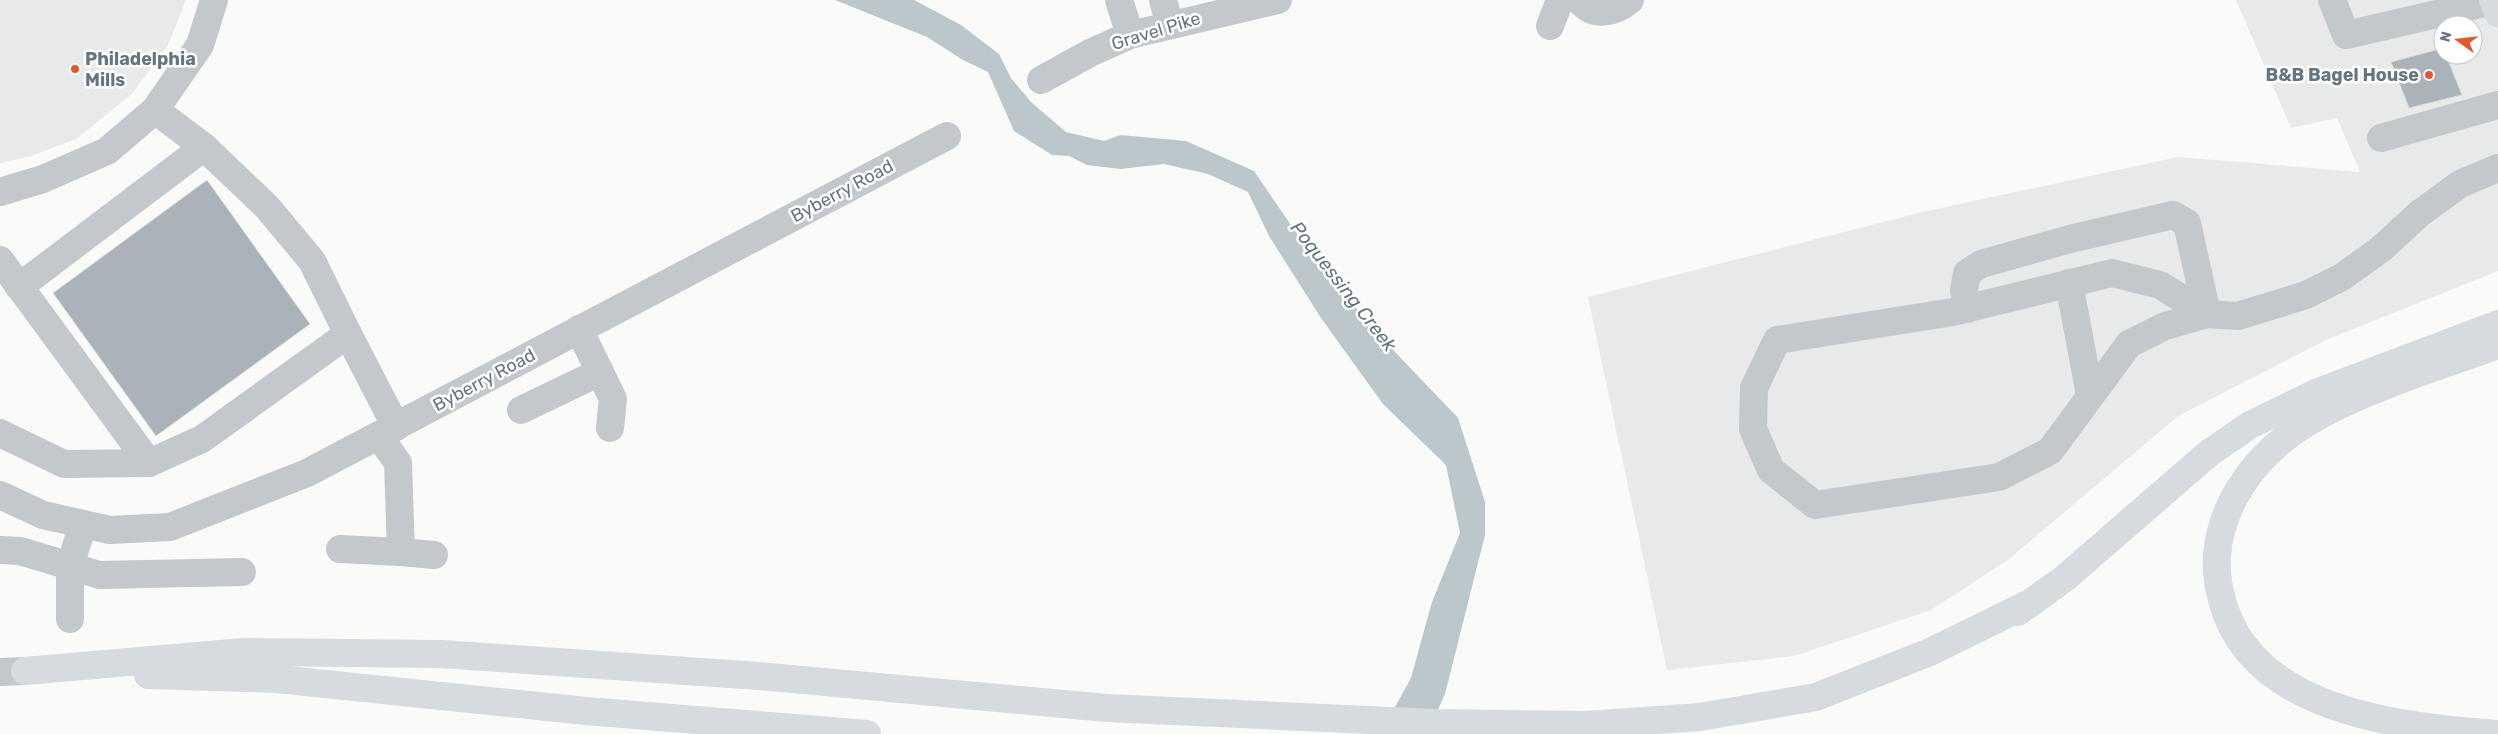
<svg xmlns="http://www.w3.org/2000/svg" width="2498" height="734" font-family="Rubik,sans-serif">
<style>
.built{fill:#e8e9e9;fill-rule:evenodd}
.water{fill:#bbc7cb}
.building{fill:#aab3b9;stroke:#dcdcda}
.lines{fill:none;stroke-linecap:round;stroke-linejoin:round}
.minor{stroke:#c3c8cc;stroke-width:28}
.major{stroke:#d6dbdf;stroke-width:28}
.highway{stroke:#d6dbdf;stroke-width:28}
.poi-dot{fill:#e4572e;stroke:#fff;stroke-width:2}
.labels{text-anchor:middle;stroke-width:5;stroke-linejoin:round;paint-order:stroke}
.street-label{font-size:18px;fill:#657683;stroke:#fff}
.poi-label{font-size:18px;font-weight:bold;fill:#657683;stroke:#fff;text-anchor:start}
.water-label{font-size:19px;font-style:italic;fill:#60757c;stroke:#fff}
</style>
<rect width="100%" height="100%" fill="#fafaf8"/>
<g class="built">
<path d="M 0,0 L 186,0 L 168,45 L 132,94 L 76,139 L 31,156 L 0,163 Z"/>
<path d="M 2236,0 L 2498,0 L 2498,271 L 2326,340 L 2178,416 L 2009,559 L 1931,610 L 1794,656 L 1667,670 L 1588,297 L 1927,211 L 2178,157 L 2360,172 L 2337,118 L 2291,128 ZM 2443,25 L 2473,25 L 2473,55 L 2443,55 Z"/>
</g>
<path class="water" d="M 835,0 L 914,0 L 961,25 L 999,54 L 1011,78 L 1031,102 L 1066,132 L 1104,141 L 1120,135 L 1186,141 L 1254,171 L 1321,269 L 1396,353 L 1458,418 L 1485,502 L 1485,535 L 1445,694 L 1427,734 L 1380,734 L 1411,678 L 1432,602 L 1460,533 L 1446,465 L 1383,404 L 1321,318 L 1269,236 L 1248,192 L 1208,174 L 1164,164 L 1120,169 L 1087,165 L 1069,156 L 1052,155 L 1014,131 L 988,72 L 963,60 L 927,37 Z"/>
<g class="building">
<path d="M 2443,48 L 2443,55 L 2446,55 L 2462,95 L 2409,108 L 2391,62 Z"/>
<path d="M 207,180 L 310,324 L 156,436 L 53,293 Z"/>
</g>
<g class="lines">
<g class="minor">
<path d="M 1119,0 L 1130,35"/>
<path d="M 1163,0 L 1170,25"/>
<path d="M 1579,0 C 1593,17 1614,14 1630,0"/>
<path d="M 2332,0 L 2346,35 L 2493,1"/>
<path d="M 1550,26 L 1560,0"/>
<path d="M 1041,80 L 1090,53 L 1130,35 L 1278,0"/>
<path d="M 2381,138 L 2498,105"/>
<path d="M 0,192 L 43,179 L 107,151 L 155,110 L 200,45 L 214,0"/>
<path d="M 0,260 L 149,463 L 64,464 L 0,433"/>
<path d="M 2069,283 L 2090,395"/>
<path d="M 19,287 L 204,147"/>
<path d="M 1967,309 L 1964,290 L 1967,273 L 1981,264 L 2070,239 L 2173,215 L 2187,223 L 2207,314"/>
<path d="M 2207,314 L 2160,285 L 2112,273 L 1953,312 L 1777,340 L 1754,388 L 1753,429 L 1771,470 L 1815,505 L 1999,477 L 2050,451 L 2129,344 L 2165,326 L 2207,314 L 2238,316 L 2306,295 L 2342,277 L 2381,249 L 2419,214 L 2460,184 L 2498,168"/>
<path d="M 579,329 L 613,399 L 610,428"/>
<path d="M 348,334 L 396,427"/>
<path d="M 521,410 L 600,372"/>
<path d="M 149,463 L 202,439 L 348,334 L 312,261 L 267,207 L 204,147 L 155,110"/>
<path d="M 0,495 L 43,515 L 110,530 L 170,527 L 307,473 L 947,136"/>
<path d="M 340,549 L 401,552 L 398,463 L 379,436"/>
<path d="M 0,550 L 20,551 L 70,566 L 83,524"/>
<path d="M 401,552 L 434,555"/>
<path d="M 70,619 L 70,566 L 99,575 L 242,572"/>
<path d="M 0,672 L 25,671"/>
</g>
<path class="major" d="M 2493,0 L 2498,13"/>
<g class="highway">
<path d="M 2498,345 C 2432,369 2339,396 2285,438 C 2248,467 2221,508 2217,555 C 2216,570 2218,586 2222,600 C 2251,712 2402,727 2498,734"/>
<path d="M 2018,612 L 2065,578 L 2209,453 L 2250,425 L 2318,392 L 2498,324"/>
<path d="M 25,671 L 244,652 L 441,654 L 759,676 L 1107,708 L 1433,723 L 1586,725 L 1700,717 L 1816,697 L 1930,652 L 2032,602"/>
<path d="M 148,675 L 277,679 L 586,711 L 867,734"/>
</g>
</g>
<g class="poi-dot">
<circle cx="75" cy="69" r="5"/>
<circle cx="2429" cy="75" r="5"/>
</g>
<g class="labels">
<g class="street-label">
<text transform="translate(1156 31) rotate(-17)" y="6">Gravel Pike</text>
<text transform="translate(842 191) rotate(-28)" y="6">Byberry Road</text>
<text transform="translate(484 380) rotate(-28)" y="6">Byberry Road</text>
</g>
<g class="poi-label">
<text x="85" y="65">Philadelphia<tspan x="85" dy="21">Mills</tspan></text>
<text x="2419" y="81" text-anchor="end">B&amp;B Bagel House</text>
</g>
<g class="water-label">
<text transform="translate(1344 286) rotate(52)" y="7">Poquessing Creek</text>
</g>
</g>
<g transform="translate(2458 40) rotate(285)"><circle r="24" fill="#ffffff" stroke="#c1c8cd"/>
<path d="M0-4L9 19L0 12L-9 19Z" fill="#e4572e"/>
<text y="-8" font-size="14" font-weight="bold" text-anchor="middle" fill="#657683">N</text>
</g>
</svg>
